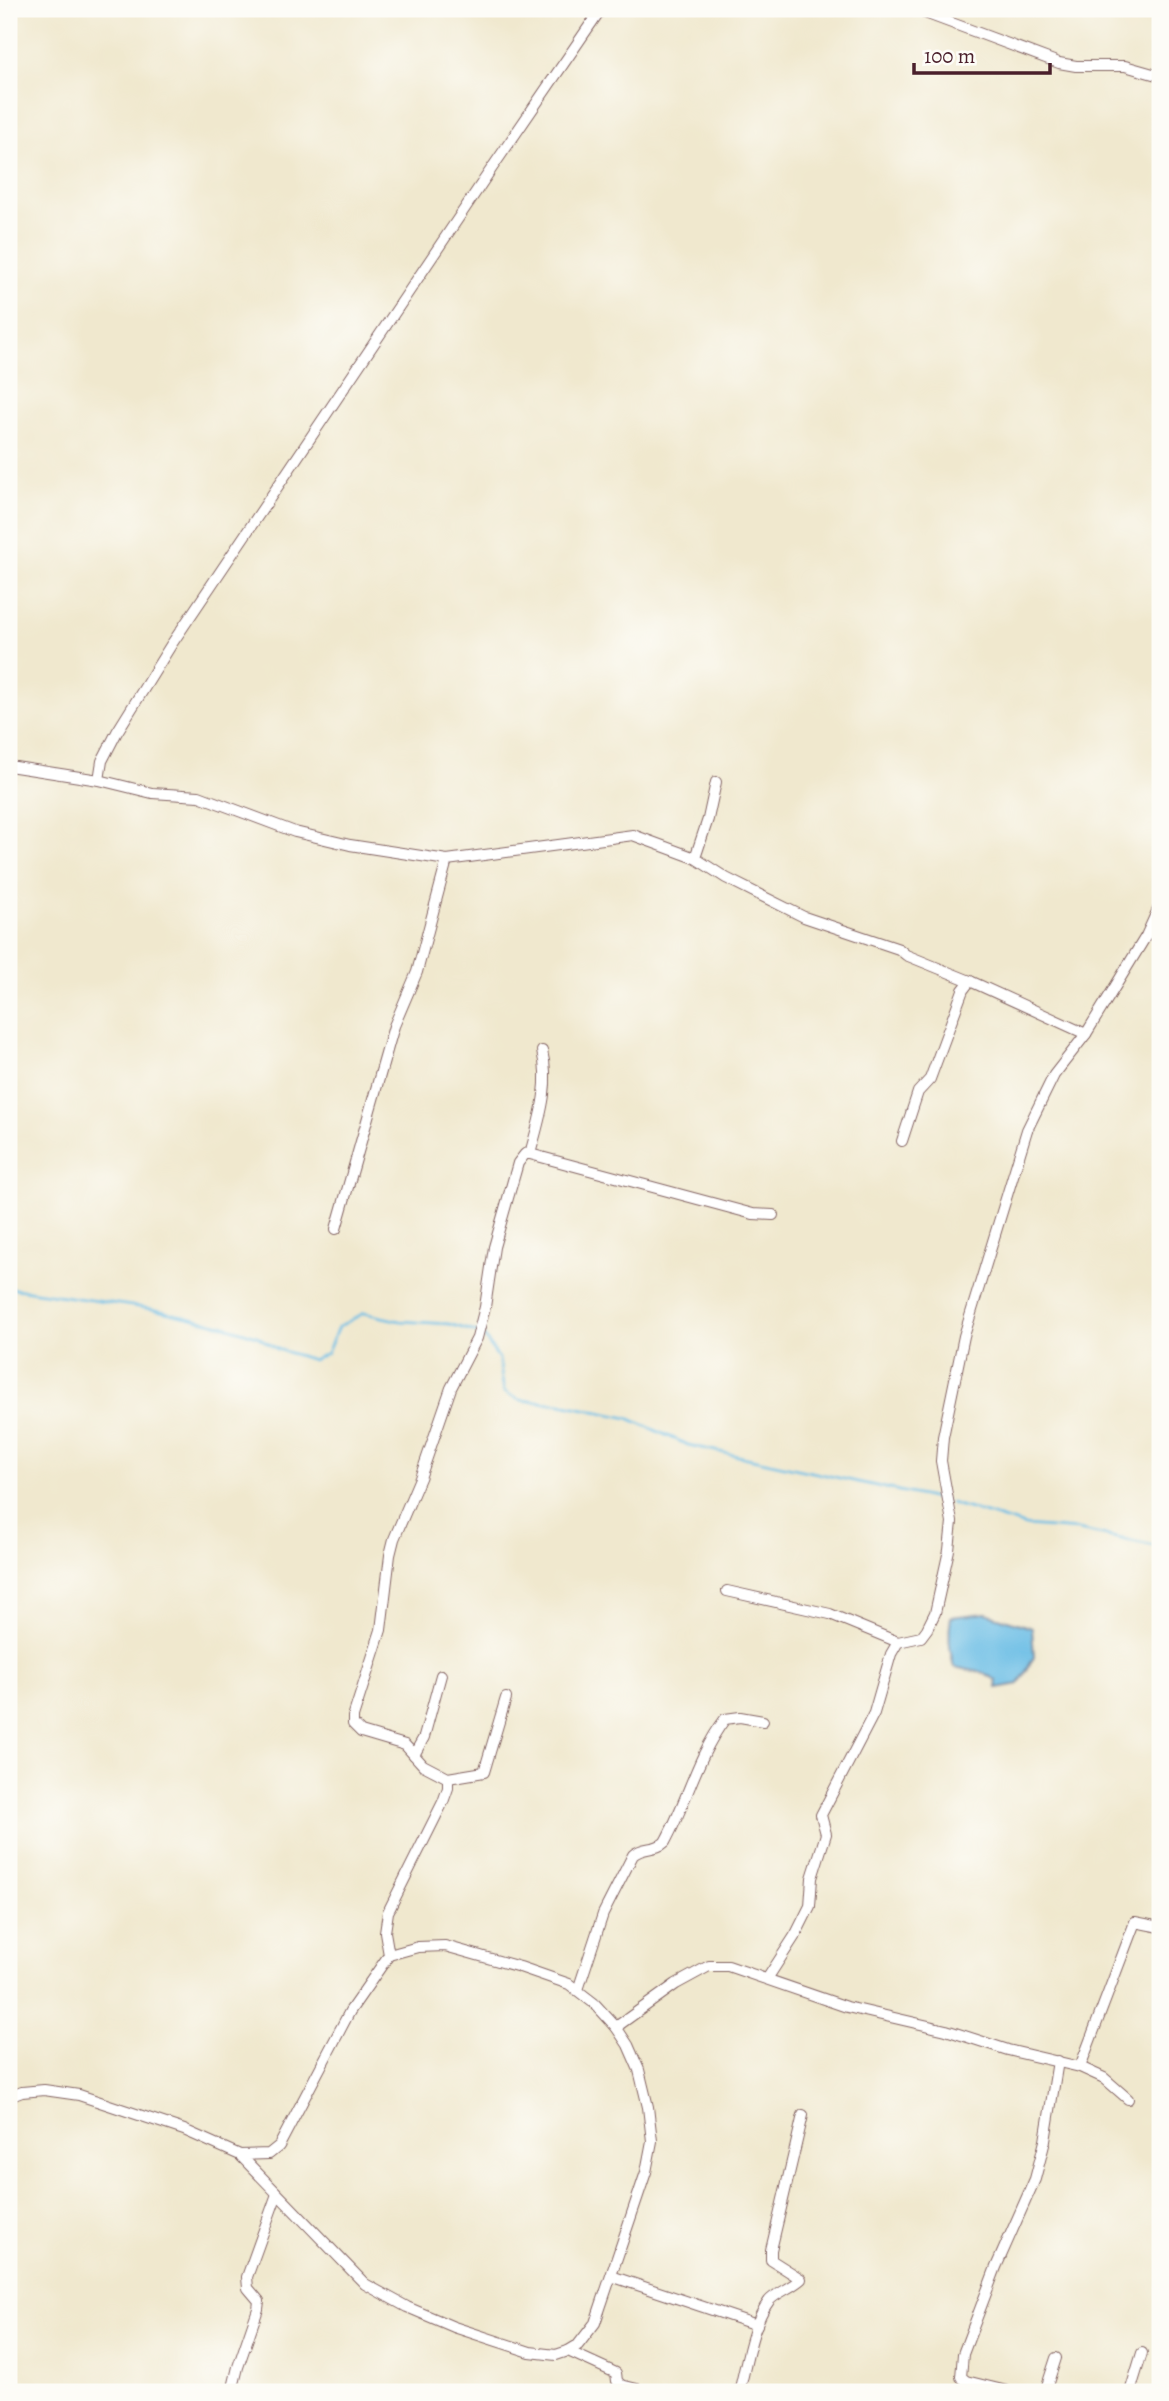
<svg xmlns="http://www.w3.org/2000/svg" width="1169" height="2401" font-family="Alegreya,serif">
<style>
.water{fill:#6abde5;stroke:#5a6e88;stroke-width:2}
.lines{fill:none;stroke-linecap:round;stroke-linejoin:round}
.stream{stroke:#6abde5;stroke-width:2.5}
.minor-casing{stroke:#846564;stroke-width:12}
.minor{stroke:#fff;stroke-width:10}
</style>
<rect width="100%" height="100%" fill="#fdfcf7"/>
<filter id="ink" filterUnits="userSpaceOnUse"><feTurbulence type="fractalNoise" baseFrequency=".0143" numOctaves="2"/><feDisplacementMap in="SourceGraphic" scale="14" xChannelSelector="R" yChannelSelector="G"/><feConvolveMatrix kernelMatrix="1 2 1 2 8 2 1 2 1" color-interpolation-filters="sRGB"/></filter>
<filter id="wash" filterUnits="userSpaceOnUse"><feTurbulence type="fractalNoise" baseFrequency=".00686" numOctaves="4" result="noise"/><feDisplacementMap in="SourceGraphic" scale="28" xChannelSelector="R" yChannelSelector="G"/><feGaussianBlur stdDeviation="1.57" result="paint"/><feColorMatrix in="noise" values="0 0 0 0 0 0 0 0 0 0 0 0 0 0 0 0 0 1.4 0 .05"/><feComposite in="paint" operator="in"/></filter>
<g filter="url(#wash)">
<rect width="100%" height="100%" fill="#f0e8ce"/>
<path class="water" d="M 986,1613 L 1032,1628 L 1034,1657 L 1019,1684 L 997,1688 L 996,1680 L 984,1673 L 954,1667 C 949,1650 948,1634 951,1617 Z"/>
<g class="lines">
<g class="stream">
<path d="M 9,1288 L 152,1309 L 222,1325 L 257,1336 L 277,1349 L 313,1360 L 327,1353 L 338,1327 L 364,1313 L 400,1321 L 449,1324 L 482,1334 L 499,1359 L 504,1392 L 520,1400 L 561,1404 L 628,1418 L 688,1445 L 945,1501"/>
<path d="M 951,1503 L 1025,1526 L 1078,1530 L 1160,1547"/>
</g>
</g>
</g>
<g filter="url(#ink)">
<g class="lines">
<g class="minor-casing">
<g id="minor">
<path d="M 914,9 L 1059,63 L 1076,66 L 1125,66 L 1160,76"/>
<path d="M 9,766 L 99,780 L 152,793 L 199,796 L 295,832 L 350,845 L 447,860 L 633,835 L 695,858 L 726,878 L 804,917 L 899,949 L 906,955 L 970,981"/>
<path d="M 99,780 L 102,761 L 117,732 L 171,645 L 492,168 L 601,9"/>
<path d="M 695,858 L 708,819 L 716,782"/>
<path d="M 902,1141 L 918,1092 L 930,1079 L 963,990 L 970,981 L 1086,1034"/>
<path d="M 530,1154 C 539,1120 551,1086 542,1051"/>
<path d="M 336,1229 L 394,1026 L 417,972 L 447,860"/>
<path d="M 727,1591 L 830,1614 L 898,1642"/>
<path d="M 506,1698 L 484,1772 L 448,1778 L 423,1765 L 405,1745 L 361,1732 L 353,1724 L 353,1717 L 381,1630 L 390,1555 L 394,1539 L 420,1478 L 451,1388 L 477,1338 L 485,1307 L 494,1247 L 518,1163 L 525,1154 L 530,1154 L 753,1214 L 773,1215"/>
<path d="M 414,1755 L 424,1737 L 441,1675"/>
<path d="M 389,1955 L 385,1932 L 388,1912 L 443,1802 L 448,1788 L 448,1778"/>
<path d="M 767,1979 L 796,1934 L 810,1906 L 812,1878 L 826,1834 L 821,1815 L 874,1713 L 891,1654 L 898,1642 L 921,1637 L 927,1629 L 935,1613 L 949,1550 L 952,1522 L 941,1461 L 943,1437 L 964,1336 L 1027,1130 L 1054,1075 L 1086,1034 L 1113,990 L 1146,936 L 1160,905"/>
<path d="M 578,1990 L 603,1914 L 633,1855 C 643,1846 656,1851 665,1842 C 687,1802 697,1756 725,1719 L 740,1717 L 763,1721"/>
<path d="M 616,2027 L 676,1984 L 709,1966 L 728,1966 L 847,2007 L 946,2030 L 1008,2050 L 1080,2067 L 1104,2078 L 1128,2099"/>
<path d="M 1080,2067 L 1135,1922 L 1160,1927"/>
<path d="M 9,2097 L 22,2092 L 44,2090 L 79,2095 L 184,2130 L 240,2155 L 269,2154 L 279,2146 L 350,2011 L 389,1955 L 418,1947 L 445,1946 L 520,1967 L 569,1984 L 595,2004 L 616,2027 L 628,2045 L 639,2070 L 648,2107 L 652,2141 L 646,2172 L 595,2323 L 578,2345 L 568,2351 L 556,2355 L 530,2352 L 454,2327 L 407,2307 L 365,2284 L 240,2155"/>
<path d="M 611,2276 L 757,2325"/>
<path d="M 568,2351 L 616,2373 L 617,2381 L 621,2385 L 645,2391"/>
<path d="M 1046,2390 L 1056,2392"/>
<path d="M 232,2392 L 238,2367 L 258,2309 L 259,2301 L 248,2288 L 247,2277 L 277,2194"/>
<path d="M 739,2392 C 746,2366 752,2323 769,2301 C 774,2294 791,2288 801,2279 L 771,2260 L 771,2250 L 803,2115"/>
<path d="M 1011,2392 L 966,2381 L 961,2377 L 963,2354 L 996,2267 L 1035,2179 L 1045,2141 L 1058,2061"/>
<path d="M 1045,2392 L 1056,2358"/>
<path d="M 1130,2392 L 1142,2353"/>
</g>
</g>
<use href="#minor" class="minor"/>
</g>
</g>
<rect width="1169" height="2401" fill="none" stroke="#fdfcf7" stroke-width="35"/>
<path d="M914 63v10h136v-10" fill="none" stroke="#4a1f2b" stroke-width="3.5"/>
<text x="924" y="63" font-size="21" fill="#4a1f2b" stroke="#fdfcf7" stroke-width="5" paint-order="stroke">100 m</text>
</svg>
